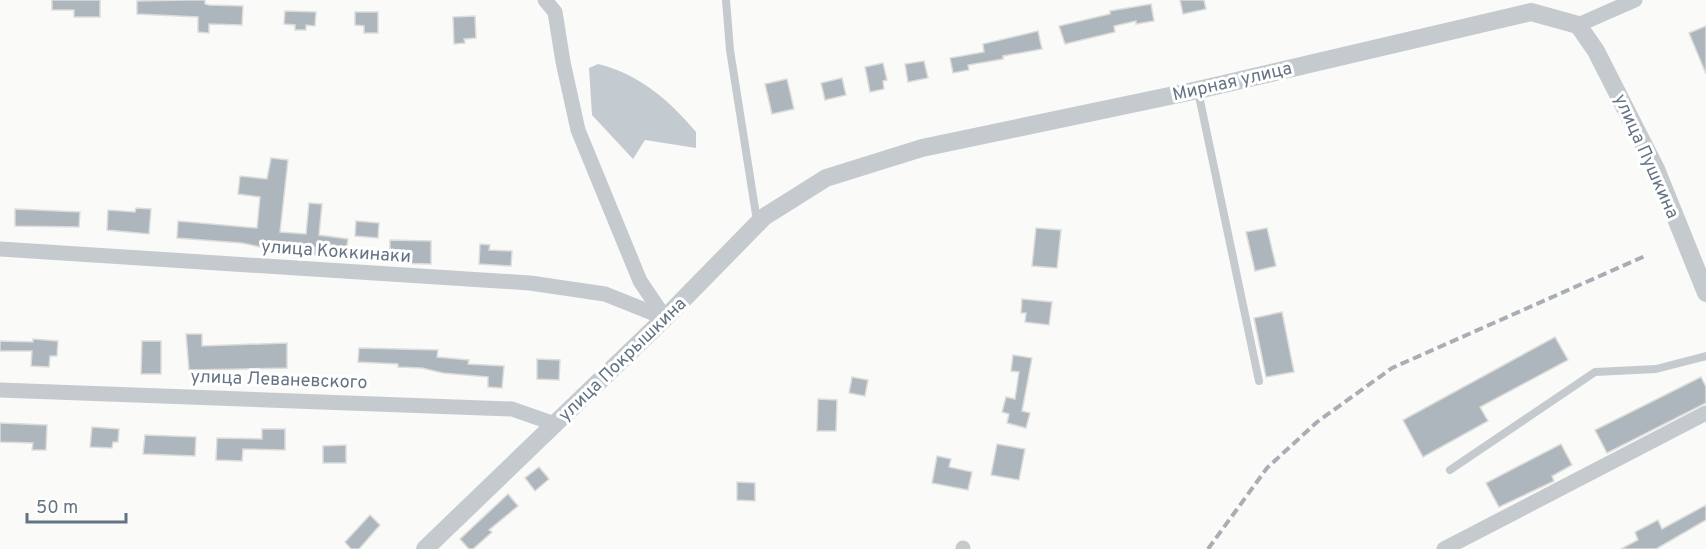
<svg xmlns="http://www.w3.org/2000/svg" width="1706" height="549" font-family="Overpass,sans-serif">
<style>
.water{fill:#c3cbd1}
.building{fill:#aeb6bd;stroke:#dcdcda;stroke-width:1.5}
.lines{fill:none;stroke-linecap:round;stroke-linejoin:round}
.service{stroke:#c5cace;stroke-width:8}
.minor{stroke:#c5cace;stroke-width:15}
.tertiary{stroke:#c5cace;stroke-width:18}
.rail{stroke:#a8aeb4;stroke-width:4;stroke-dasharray:9 4.5;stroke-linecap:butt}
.labels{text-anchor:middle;stroke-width:6;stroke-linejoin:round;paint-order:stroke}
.street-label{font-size:18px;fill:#647484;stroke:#fff}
</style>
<rect width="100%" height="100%" fill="#fafaf8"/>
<path class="water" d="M 598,64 C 639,74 669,100 696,132 L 696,148 L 645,140 L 633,159 L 592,115 L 589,68 Z"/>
<g class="building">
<path d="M 52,0 L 100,0 L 100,17 L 74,17 L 74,10 L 52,10 Z"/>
<path d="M 186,0 L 205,0 L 205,4 L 209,5 L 243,6 L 242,25 L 209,24 L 209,33 L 198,32 L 198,17 L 137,14 L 137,1 Z"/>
<path d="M 1180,0 L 1204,0 L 1206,9 L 1183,14 Z"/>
<path d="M 1151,4 L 1154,21 L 1136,24 L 1136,21 L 1114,26 L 1115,32 L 1065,44 L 1059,26 L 1110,14 L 1110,11 Z"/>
<path d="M 285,11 L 316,12 L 315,26 L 306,25 L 306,30 L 295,30 L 295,25 L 284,24 Z"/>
<path d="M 355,12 L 378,12 L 378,33 L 364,33 L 364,26 L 355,25 Z"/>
<path d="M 475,16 L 476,38 L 464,39 L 465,43 L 454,44 L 453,17 Z"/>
<path d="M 1706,26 L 1706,74 L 1689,33 Z"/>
<path d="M 1038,31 L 1042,49 L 1003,56 L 1003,59 L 968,65 L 969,70 L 953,73 L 950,58 L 984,52 L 983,44 Z"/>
<path d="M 924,61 L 928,78 L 908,82 L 905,64 Z"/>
<path d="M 883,63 L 887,80 L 883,81 L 884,89 L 870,92 L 865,67 Z"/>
<path d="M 842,78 L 846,95 L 825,100 L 821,83 Z"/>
<path d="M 787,79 L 794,109 L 772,114 L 765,84 Z"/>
<path d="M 271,158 L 288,160 L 280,232 L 306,234 L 309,203 L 322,204 L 319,235 L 348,239 L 346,252 L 341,251 L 340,258 L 283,252 L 242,243 L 177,238 L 178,221 L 257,228 L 260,197 L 238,194 L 240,176 L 267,179 Z"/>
<path d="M 136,208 L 151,209 L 149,234 L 107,230 L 108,210 L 135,212 Z"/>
<path d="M 15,209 L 80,212 L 79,227 L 15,226 Z"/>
<path d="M 356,221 L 379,223 L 378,238 L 355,236 Z"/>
<path d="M 1036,228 L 1061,230 L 1057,268 L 1032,266 Z"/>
<path d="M 1267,228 L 1276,266 L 1255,271 L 1246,232 Z"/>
<path d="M 390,240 L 431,241 L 431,264 L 390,263 Z"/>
<path d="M 480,244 L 490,245 L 489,250 L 512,251 L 511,266 L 479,264 Z"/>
<path d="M 1022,299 L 1052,302 L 1049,325 L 1025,322 L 1026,313 L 1021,313 Z"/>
<path d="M 1282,312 L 1294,372 L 1266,377 L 1254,318 Z"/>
<path d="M 186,334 L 202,334 L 202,346 L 287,343 L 287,368 L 189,370 Z"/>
<path d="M 1555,337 L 1568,360 L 1480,407 L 1488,421 L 1423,457 L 1403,420 Z"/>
<path d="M 33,339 L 58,341 L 57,356 L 50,356 L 49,367 L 31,366 L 32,351 L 0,351 L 0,341 L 33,342 Z"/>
<path d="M 142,341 L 161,341 L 161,374 L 141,374 Z"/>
<path d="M 359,348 L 438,350 L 437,357 L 469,360 L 468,364 L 504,366 L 502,388 L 488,387 L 488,377 L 443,373 L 422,368 L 398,367 L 398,364 L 358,362 Z"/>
<path d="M 1013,355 L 1032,358 L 1022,411 L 1030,413 L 1026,428 L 1007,423 L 1009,414 L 1002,412 L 1006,397 L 1015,399 L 1019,372 L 1011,371 Z"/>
<path d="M 537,359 L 560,360 L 559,380 L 537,379 Z"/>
<path d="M 852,377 L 868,380 L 865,396 L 849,393 Z"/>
<path d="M 1701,377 L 1706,387 L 1706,403 L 1607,453 L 1595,430 Z"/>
<path d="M 818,399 L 837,400 L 836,431 L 817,431 Z"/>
<path d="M 0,423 L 47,425 L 46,450 L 32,450 L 33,443 L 0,442 Z"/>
<path d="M 92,427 L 119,429 L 118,442 L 113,442 L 112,448 L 90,447 Z"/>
<path d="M 262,429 L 285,429 L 285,450 L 243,449 L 242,461 L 216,460 L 217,438 L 262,439 Z"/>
<path d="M 145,435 L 196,437 L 195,456 L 143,454 Z"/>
<path d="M 997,444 L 1025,449 L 1019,480 L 991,475 Z"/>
<path d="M 1561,444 L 1572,465 L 1552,476 L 1554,481 L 1499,507 L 1486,483 Z"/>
<path d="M 346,445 L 346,463 L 323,463 L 323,446 Z"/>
<path d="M 937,456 L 951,459 L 949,467 L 972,472 L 968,490 L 932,483 Z"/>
<path d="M 539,467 L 549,479 L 535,491 L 525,478 Z"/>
<path d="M 737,482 L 755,483 L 755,501 L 737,500 Z"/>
<path d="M 508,494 L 518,506 L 489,530 L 492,532 L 473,549 L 469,549 L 460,539 Z"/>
<path d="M 1706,505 L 1706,520 L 1656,549 L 1621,549 L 1638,540 L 1635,532 L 1658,520 L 1662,529 Z"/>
<path d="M 370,515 L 380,525 L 359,549 L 351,549 L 345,542 Z"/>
</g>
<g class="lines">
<g class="service">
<path d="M 726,0 L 730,50 L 757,221"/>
<path d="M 1198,91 L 1259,381"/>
<path d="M 1450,470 L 1595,372 L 1656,369 L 1706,356"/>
</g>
<g class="minor">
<path d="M 545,0 L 555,12 L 563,62 L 578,130 L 640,281 L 665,318"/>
<path d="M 1578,25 L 1635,0"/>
<path d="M 0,249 L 530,283 L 605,294 L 665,318"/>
<path d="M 0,390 L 512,409 L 555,424"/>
<path d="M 963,549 L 963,548"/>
<path d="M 1444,549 L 1706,413"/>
</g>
<path class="tertiary" d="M 425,549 L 665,318 L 764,217 L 826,178 L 922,148 L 1198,90 L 1531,12 L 1578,25 L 1596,51 L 1656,169 L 1706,293"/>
<path class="rail" d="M 1208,549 L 1267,468 L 1317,422 L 1392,368 L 1645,256"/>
</g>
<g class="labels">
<g class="street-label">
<text transform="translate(1232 81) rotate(-13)" y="6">Мирная улица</text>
<text transform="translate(1647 156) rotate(66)" y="6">улица Пушкина</text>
<text transform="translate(336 251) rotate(4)" y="6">улица Коккинаки</text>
<text transform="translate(622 359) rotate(-44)" y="6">улица Покрышкина</text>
<text transform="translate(279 379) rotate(2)" y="6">улица Леваневского</text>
</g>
</g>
<path d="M27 513v9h99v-9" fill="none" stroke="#647484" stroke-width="3"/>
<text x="36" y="513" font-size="18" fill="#647484" stroke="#ffffff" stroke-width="4.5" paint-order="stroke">50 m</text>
</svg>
